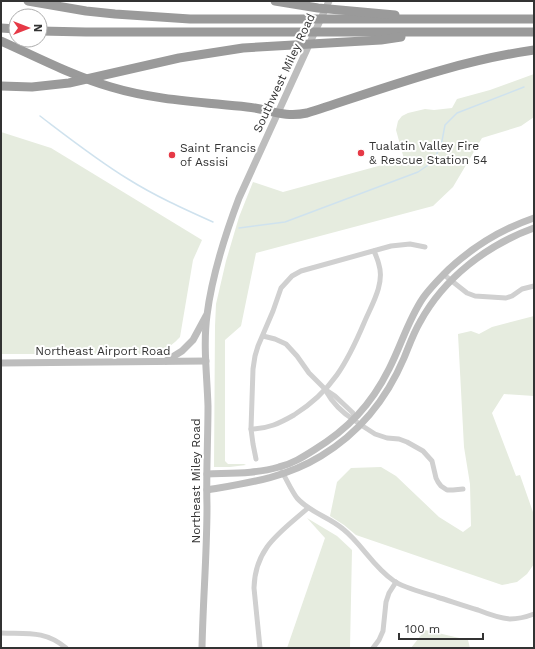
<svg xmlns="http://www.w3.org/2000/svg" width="535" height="649" font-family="'Work Sans',sans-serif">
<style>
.green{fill:#e6ecdf}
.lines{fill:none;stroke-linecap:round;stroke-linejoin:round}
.stream{stroke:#cfe2ee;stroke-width:1.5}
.street{stroke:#d0d0d0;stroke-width:5}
.secondary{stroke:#bdbdbd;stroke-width:7}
.highway{stroke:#9a9a9a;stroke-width:9}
.poi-dot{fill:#e63946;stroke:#fff;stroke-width:1.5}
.labels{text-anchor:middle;stroke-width:4;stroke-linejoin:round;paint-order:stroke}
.street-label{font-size:12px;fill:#333;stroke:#fff}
.poi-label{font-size:12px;fill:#333;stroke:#fff;text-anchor:start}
</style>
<rect width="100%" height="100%" fill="#fff"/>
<g class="green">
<path d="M 534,74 L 534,117 L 521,126 L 482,138 L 453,187 L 433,206 L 256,253 L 241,326 L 225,340 L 225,461 L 228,464 L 244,464 L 246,465 L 230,467 L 214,467 L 215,326 L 216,304 L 226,261 L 239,217 L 253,182 L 283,192 L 404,159 L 396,130 L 398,121 L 402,116 L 408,113 L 425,109 L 434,110 L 452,108 L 457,99 L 490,90 Z"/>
<path d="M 1,132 L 51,148 L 202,240 L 193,260 L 180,337 C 168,350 158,353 141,354 L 1,354 Z"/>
<path d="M 534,316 L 534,396 L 504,394 L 492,413 L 516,476 L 520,475 L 534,515 L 534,564 L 527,574 L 517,582 L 502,585 L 356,535 L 344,525 L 330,516 L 337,482 L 351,468 L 381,467 L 396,476 L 439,517 L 463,532 L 471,526 L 470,484 L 464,447 L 458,334 L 471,331 L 479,334 L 492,327 Z"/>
<path d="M 307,518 L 337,536 L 352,550 L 350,648 L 287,648 L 325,538 Z"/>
<path d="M 425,630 L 468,640 L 470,648 L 411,648 Z"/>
</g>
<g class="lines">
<g class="stream">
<path d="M 40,116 C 69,138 97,160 128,179 C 155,196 184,209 213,222"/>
<path d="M 239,228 L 285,222 L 418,172 L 434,161 L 442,141 L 445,125 L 457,113 L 524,87"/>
</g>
<g class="street">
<path d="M 443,274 L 467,293 L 475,296 L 506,298 L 512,296 L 522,289 L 534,286"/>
<path d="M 263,336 L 275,339 L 286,344 L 297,356 L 309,373 L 326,390 L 335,396 L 353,413 L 354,420 L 361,425 L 375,434 L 387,438 L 399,439 L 407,442 L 423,451 L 432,461 L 436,478 L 438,482 L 441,486 L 447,490 L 453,490 L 463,489"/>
<path d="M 326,391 C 332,402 343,413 354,420"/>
<path d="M 251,429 C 268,429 280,423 294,415 C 332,391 347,363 364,323 C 371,306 385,284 379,265 C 378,260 376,256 374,251"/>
<path d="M 256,459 L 253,444 L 251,429 L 253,369 L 255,356 L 258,346 L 273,311 L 281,288 L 292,276 L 301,271 L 391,246 L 410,244 L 425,247"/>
<path d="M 282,472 C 287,480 291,490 297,498 C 309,512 329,517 343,529 C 362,544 373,567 394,581 C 404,588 425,593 437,597 C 450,601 464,606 478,610 C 488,614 499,618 510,619 C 518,619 526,617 534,614"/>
<path d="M 1,633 C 26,634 45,630 66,648"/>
<path d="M 260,648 L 254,588 C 255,547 281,532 308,508"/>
<path d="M 373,648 L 379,640 L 383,631 L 386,602 L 389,593 L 396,582"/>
</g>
<g class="secondary">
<path d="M 166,361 L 182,351 L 193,340 L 206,316"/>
<path d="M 1,363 L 206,361"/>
<path d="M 207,474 C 230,473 256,474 279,467 C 292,464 303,457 314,450 C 348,429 371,405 389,369 C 401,346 408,320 423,298 C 430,288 440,278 449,269 C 474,246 502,229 534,218"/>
<path d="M 207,490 C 248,483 285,478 321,456 C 359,433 387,398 404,358 C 409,346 413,334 420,322 C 444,278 487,245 534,228"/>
<path d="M 202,648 C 203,600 207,553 207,506 C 206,472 208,439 208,406 C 207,375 203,345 207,315 C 212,275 225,235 239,198 L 329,1"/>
</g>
<g class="highway">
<path d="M 28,1 L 86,11 L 115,14 L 190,19 L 534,19"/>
<path d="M 275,1 L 318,8 L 395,15"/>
<path d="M 1,28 L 16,29"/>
<path d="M 40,31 L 86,32 L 534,32"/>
<path d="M 1,41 C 37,57 73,76 111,87 C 154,100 201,102 247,107 C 269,109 283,118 307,113 C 382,89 456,61 534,50"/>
<path d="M 1,86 L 32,87 L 69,83 L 179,58 L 243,48 L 381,40 L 401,37"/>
</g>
</g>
<g class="poi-dot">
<circle cx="361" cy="153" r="4"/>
<circle cx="172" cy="155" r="4"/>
</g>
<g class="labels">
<g class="street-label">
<text transform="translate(284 73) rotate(-65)" y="4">Southwest Miley Road</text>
<text x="103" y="355">Northeast Airport Road</text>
<text transform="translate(196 481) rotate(-90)" y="4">Northeast Miley Road</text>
</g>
<g class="poi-label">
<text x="369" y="150">Tualatin Valley Fire<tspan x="369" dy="14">&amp; Rescue Station 54</tspan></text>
<text x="180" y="152">Saint Francis<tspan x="180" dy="14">of Assisi</tspan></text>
</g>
</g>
<rect width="535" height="649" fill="none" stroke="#333333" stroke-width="4"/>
<g transform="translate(28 28) rotate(90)"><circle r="19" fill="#ffffff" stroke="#adadad"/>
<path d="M0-3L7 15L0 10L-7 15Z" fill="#e63946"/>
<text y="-6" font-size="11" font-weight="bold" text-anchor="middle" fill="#333333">N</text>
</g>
<path d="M399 633v6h84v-6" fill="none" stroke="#333333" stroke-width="2"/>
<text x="405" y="633" font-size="12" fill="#333333" stroke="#ffffff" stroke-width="3" paint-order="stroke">100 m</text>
</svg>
